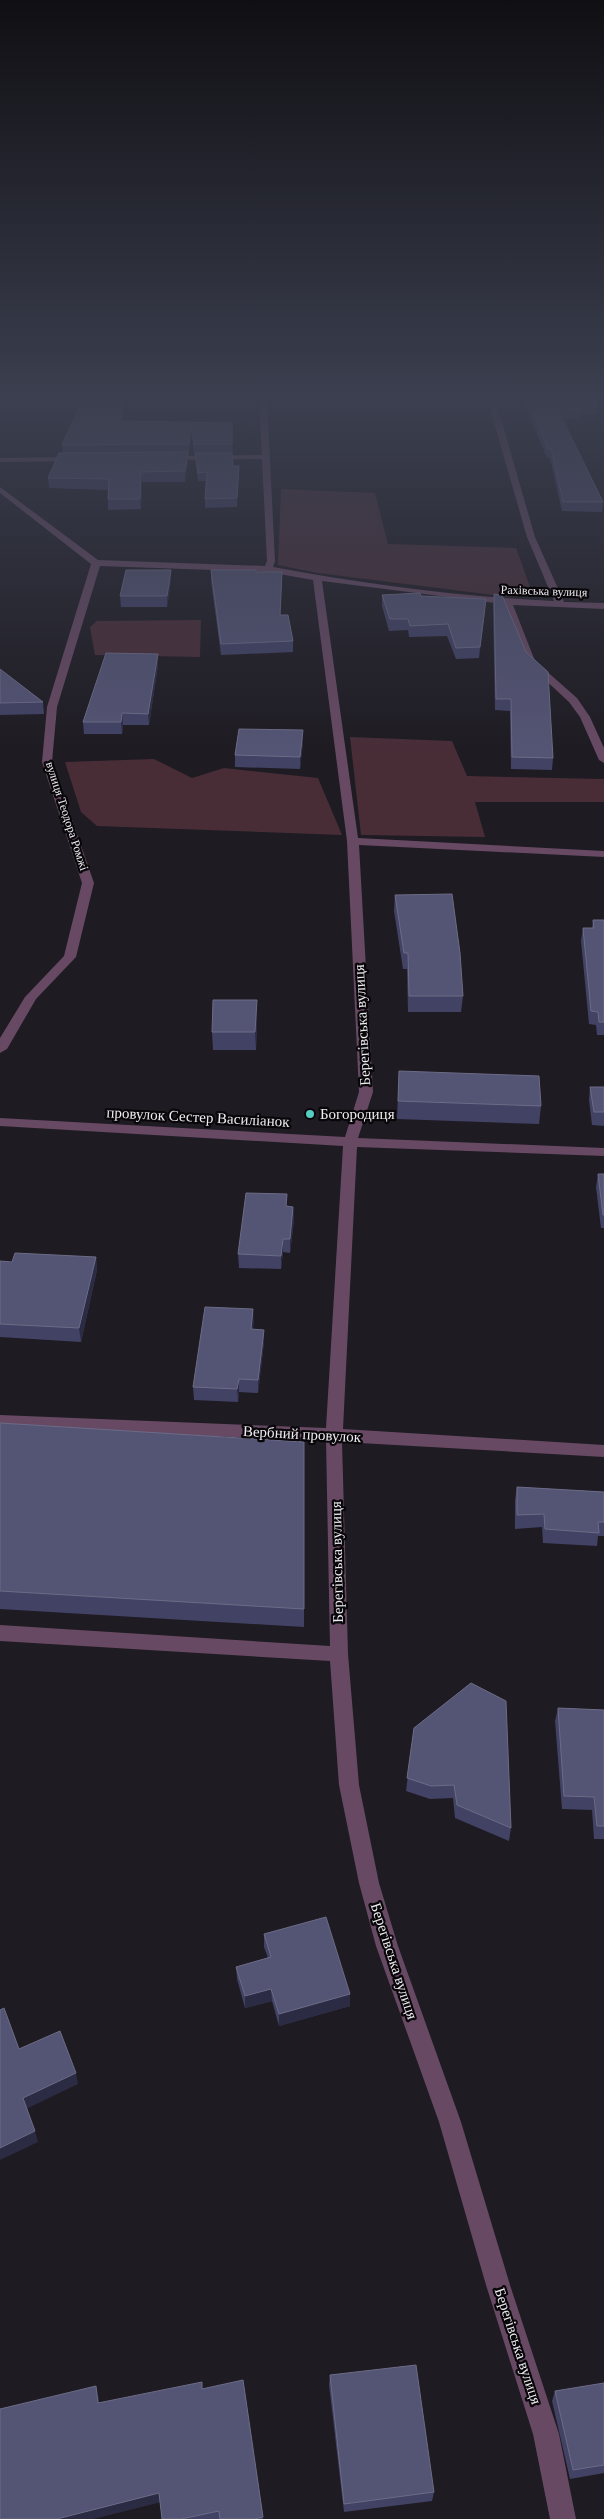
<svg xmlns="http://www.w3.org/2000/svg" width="604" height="2519" font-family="Georgia,serif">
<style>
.green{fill:#482d37}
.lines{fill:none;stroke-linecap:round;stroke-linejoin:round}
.minor{fill:#674963;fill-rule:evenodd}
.wall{fill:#424265}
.shaded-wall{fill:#2c2b44}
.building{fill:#545474;stroke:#6c6c87}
.poi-dot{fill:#56cec3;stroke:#080609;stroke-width:2}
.labels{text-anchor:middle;stroke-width:4.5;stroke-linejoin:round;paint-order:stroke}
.far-street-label{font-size:12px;fill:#eeecf1;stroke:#080609}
.street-label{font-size:15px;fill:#eeecf1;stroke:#080609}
.poi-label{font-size:15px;fill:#eeecf1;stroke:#080609;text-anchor:start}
</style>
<rect width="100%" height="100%" fill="#1e1b22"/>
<g class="green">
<path d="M 281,489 L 375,493 L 388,544 L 516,548 L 533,595 L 511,597 L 318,573 L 278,565 Z"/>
<path d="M 201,620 L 200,657 L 95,655 L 90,627 L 97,621 Z"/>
<path d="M 350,737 L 452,741 L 467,776 L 604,779 L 604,802 L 475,802 L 485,837 L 361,835 Z"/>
<path d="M 154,759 L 192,778 L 224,768 L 318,778 L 342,835 L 97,826 L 81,812 L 65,762 Z"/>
</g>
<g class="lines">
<g class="minor">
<path d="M 259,398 L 267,398 L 275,561 L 273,567 C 365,584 461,597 554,601 L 527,537 L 487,398 L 495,398 L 535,537 L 564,602 L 604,603 L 604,609 L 513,605 L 535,661 L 577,698 L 590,717 L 604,748 L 604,763 L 599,760 L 580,717 L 569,702 L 526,662 L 503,604 L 322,581 L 358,838 L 604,851 L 604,857 L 359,845 L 373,1092 L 358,1138 L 604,1148 L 604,1156 L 357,1147 L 343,1429 L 604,1445 L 604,1457 L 342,1442 L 348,1654 L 359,1785 L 379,1883 L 398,1946 L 461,2122 L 510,2285 L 559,2434 L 576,2519 L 550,2519 L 533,2434 L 486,2285 L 439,2122 L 376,1946 L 359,1883 L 339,1785 L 330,1661 L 0,1641 L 0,1625 L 330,1646 L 326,1441 L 0,1427 L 0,1415 L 326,1428 L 343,1146 L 0,1126 L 0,1118 L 345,1137 L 359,1092 L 347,841 L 313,580 L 268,572 L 100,566 L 57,707 L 52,762 L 94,883 L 76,957 L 36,999 L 7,1049 L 0,1053 L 0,1038 L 25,997 L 64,956 L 82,883 L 42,762 L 47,707 L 91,564 L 0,493 L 0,487 L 98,560 L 265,566 L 267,561 L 262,459 L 169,460 L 165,458 L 169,456 L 262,455 Z"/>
<path d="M 79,457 L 79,461 L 76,461 L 0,462 L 0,458 Z"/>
</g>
</g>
<g class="wall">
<path d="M 83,398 L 125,398 L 122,421 L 232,423 L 233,466 L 239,466 L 237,507 L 205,508 L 205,499 L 207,481 L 198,481 L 195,454 L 194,454 L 192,435 L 189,454 L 188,454 L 188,462 L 185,482 L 142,482 L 141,509 L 108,510 L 108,490 L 49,488 L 48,478 L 63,453 L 62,445 Z"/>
<path d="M 522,398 L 595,398 L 598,405 L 597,414 L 580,414 L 580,419 L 562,419 L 603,502 L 602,512 L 562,511 L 550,458 L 547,458 Z"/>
<path d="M 171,570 L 171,581 L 167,607 L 121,607 L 120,596 Z"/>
<path d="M 211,570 L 256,572 L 282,572 L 280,615 L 293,641 L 293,652 L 221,655 L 211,581 Z"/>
<path d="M 494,594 L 553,758 L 552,770 L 511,769 L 510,711 L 495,710 L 493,605 Z"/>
<path d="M 382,595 L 421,596 L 485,610 L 479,658 L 456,659 L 447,636 L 409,637 L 408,630 L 389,631 L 382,606 Z"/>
<path d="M 158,665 L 149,725 L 123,725 L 122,734 L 84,734 L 83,722 Z"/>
<path d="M 0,669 L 43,702 L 44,714 L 0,715 Z"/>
<path d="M 303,742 L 300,769 L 235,767 L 235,755 Z"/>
<path d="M 395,895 L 463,996 L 461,1012 L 408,1012 L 407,969 L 403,969 L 394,911 Z"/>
<path d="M 593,920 L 604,920 L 604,1035 L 597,1035 L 596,1025 L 589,1024 L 581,941 L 583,928 L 592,928 Z"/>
<path d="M 257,1018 L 256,1050 L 213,1050 L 212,1032 Z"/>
<path d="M 399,1071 L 541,1106 L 539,1124 L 397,1119 Z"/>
<path d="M 590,1087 L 604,1087 L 604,1126 L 592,1125 L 589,1100 Z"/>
<path d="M 598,1174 L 604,1174 L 604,1228 L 601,1228 L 596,1187 Z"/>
<path d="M 287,1206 L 293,1207 L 294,1220 L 290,1253 L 283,1252 L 281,1269 L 239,1268 L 238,1254 Z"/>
<path d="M 96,1257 L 97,1270 L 81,1342 L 0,1337 L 0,1261 L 12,1262 Z"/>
<path d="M 253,1309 L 253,1329 L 264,1330 L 264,1343 L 258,1393 L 239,1392 L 238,1402 L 194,1400 L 193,1387 Z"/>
<path d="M 0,1423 L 304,1442 L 304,1627 L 0,1609 Z"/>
<path d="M 517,1487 L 604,1492 L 604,1536 L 598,1536 L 597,1546 L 543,1543 L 542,1527 L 515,1529 L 515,1500 Z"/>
<path d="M 558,1708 L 604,1710 L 604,1839 L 594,1839 L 592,1810 L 562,1809 L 555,1721 Z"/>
<path d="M 414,1728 L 511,1828 L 509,1841 L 455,1818 L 453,1798 L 430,1799 L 406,1791 Z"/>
<path d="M 264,1934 L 350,1994 L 350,2006 L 279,2026 L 272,2001 L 245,2008 L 237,1979 L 236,1967 L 268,1958 L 264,1947 Z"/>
<path d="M 330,2375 L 434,2492 L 432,2501 L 344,2512 L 329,2385 Z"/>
<path d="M 243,2380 L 263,2519 L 162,2519 L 160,2502 L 92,2519 L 98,2395 L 99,2403 L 203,2389 Z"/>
<path d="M 604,2383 L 604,2473 L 570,2479 L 552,2401 L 555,2391 Z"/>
</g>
<g class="shaded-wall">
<path d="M 123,398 L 125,398 L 121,431 L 120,421 Z"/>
<path d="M 191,425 L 192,435 L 189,454 L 189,444 Z"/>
<path d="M 188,452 L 188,462 L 185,482 L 185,471 Z"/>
<path d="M 239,466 L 239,475 L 237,507 L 237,498 Z"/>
<path d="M 141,472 L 142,482 L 141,509 L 140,499 Z"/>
<path d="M 171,570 L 171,581 L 167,607 L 167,596 Z"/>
<path d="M 282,572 L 282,583 L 280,626 L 280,615 Z"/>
<path d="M 486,599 L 485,610 L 479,658 L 480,647 Z"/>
<path d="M 158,654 L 158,665 L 149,725 L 148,714 Z"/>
<path d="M 122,713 L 123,725 L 122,734 L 121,722 Z"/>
<path d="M 303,730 L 303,742 L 300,769 L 300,757 Z"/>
<path d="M 257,1000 L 257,1018 L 256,1050 L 255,1032 Z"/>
<path d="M 293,1207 L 294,1220 L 290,1253 L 290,1239 Z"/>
<path d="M 283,1239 L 283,1252 L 281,1269 L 281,1256 Z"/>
<path d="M 96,1257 L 97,1270 L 81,1342 L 79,1328 Z"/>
<path d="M 253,1309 L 254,1322 L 252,1343 L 251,1329 Z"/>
<path d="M 264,1330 L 264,1343 L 258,1393 L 258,1380 Z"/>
<path d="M 239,1379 L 239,1392 L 238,1402 L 237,1389 Z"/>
<path d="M 271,1989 L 272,2001 L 245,2008 L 245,1996 Z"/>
<path d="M 350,1994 L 350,2006 L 279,2026 L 279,2014 Z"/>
<path d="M 76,2073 L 78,2084 L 26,2109 L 23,2098 Z"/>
<path d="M 35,2131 L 38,2142 L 0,2160 L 0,2148 Z"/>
<path d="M 96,2386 L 98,2395 L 100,2413 L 98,2403 Z"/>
<path d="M 159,2493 L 161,2502 L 92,2519 L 57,2519 Z"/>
</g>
<g class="building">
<path d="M 83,398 L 123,398 L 120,421 L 232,423 L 232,444 L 194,444 L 191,425 L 189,444 L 62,445 Z"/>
<path d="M 527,398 L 595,398 L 598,405 L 579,405 L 581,410 L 558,410 L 603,502 L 563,502 L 551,448 L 548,449 Z"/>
<path d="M 188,452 L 185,471 L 141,472 L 140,499 L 108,499 L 109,479 L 48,478 L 59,453 Z"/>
<path d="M 195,453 L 232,453 L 233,466 L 239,466 L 237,498 L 205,499 L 207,472 L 198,473 Z"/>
<path d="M 126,570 L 171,570 L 167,596 L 120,596 Z"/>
<path d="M 211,570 L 256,570 L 256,572 L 282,572 L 280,615 L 288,615 L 293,641 L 221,644 Z"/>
<path d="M 420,593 L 421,596 L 486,599 L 480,647 L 456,648 L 448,624 L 410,626 L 408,619 L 390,619 L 382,595 Z"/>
<path d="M 494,594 L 502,595 L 526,652 L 548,672 L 553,758 L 512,757 L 511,699 L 496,699 Z"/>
<path d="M 106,653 L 158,654 L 148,714 L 122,713 L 121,722 L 83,722 Z"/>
<path d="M 0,669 L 43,702 L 0,703 Z"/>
<path d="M 239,729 L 303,730 L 300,757 L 235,755 Z"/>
<path d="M 452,894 L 460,953 L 463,996 L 409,996 L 408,953 L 404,953 L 395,895 Z"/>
<path d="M 593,920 L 604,920 L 604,1022 L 599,1022 L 598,1012 L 591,1011 L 583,928 L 594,928 Z"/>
<path d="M 213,1000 L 257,1000 L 255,1032 L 212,1032 Z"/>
<path d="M 399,1071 L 539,1076 L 541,1106 L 398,1101 Z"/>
<path d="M 590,1087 L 604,1087 L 604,1112 L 594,1112 Z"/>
<path d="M 598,1174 L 604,1174 L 604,1215 L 603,1215 Z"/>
<path d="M 246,1193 L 287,1194 L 286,1206 L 293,1207 L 290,1239 L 283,1239 L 281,1256 L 238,1254 Z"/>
<path d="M 15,1253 L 96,1257 L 79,1328 L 0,1324 L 0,1261 L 12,1262 Z"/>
<path d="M 205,1307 L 253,1309 L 251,1329 L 264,1330 L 258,1380 L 239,1379 L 237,1389 L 193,1387 Z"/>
<path d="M 0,1423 L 304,1442 L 304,1609 L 0,1591 Z"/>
<path d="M 517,1487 L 604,1492 L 604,1522 L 598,1522 L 599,1533 L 545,1529 L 544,1514 L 517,1515 Z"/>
<path d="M 471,1683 L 506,1701 L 511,1828 L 457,1805 L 454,1785 L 431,1786 L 407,1778 L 414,1728 Z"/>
<path d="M 558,1708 L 604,1710 L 604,1826 L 597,1826 L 594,1797 L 564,1796 Z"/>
<path d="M 326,1917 L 350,1994 L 279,2014 L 271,1989 L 245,1996 L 236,1967 L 271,1957 L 264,1934 Z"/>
<path d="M 4,2008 L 19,2049 L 60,2031 L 76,2073 L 23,2098 L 35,2131 L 0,2148 L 0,2010 Z"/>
<path d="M 416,2365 L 434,2492 L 344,2504 L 330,2375 Z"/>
<path d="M 243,2380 L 263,2517 L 254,2519 L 220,2519 L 219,2511 L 181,2519 L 162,2519 L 159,2493 L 57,2519 L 0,2519 L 0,2409 L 96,2386 L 98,2403 L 202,2382 L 202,2389 Z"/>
<path d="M 604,2383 L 604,2465 L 573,2470 L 555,2391 Z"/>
</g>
<linearGradient id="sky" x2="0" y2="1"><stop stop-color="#100f13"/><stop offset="0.53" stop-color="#3b3f4f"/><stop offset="1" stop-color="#3b3f4f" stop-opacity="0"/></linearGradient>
<rect width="604" height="751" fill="url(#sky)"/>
<circle class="poi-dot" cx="310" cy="1114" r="5"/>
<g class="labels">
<g class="far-street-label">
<text transform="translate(544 591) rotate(2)" y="4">Рахівська вулиця</text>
<text transform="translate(67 816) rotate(72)" y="4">вулиця Теодора Ромжі</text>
</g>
<g class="street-label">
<text transform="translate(362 1025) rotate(-93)" y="5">Берегівська вулиця</text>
<text transform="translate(198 1117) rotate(3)" y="5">провулок Сестер Василіанок</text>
<text transform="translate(302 1434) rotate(3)" y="5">Вербний провулок</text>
<text transform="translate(337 1562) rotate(-91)" y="5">Берегівська вулиця</text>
<text transform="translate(394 1961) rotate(72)" y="5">Берегівська вулиця</text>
<text transform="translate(518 2346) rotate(72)" y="5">Берегівська вулиця</text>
</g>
<g class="poi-label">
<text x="320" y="1119">Богородиця</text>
</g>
</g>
</svg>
